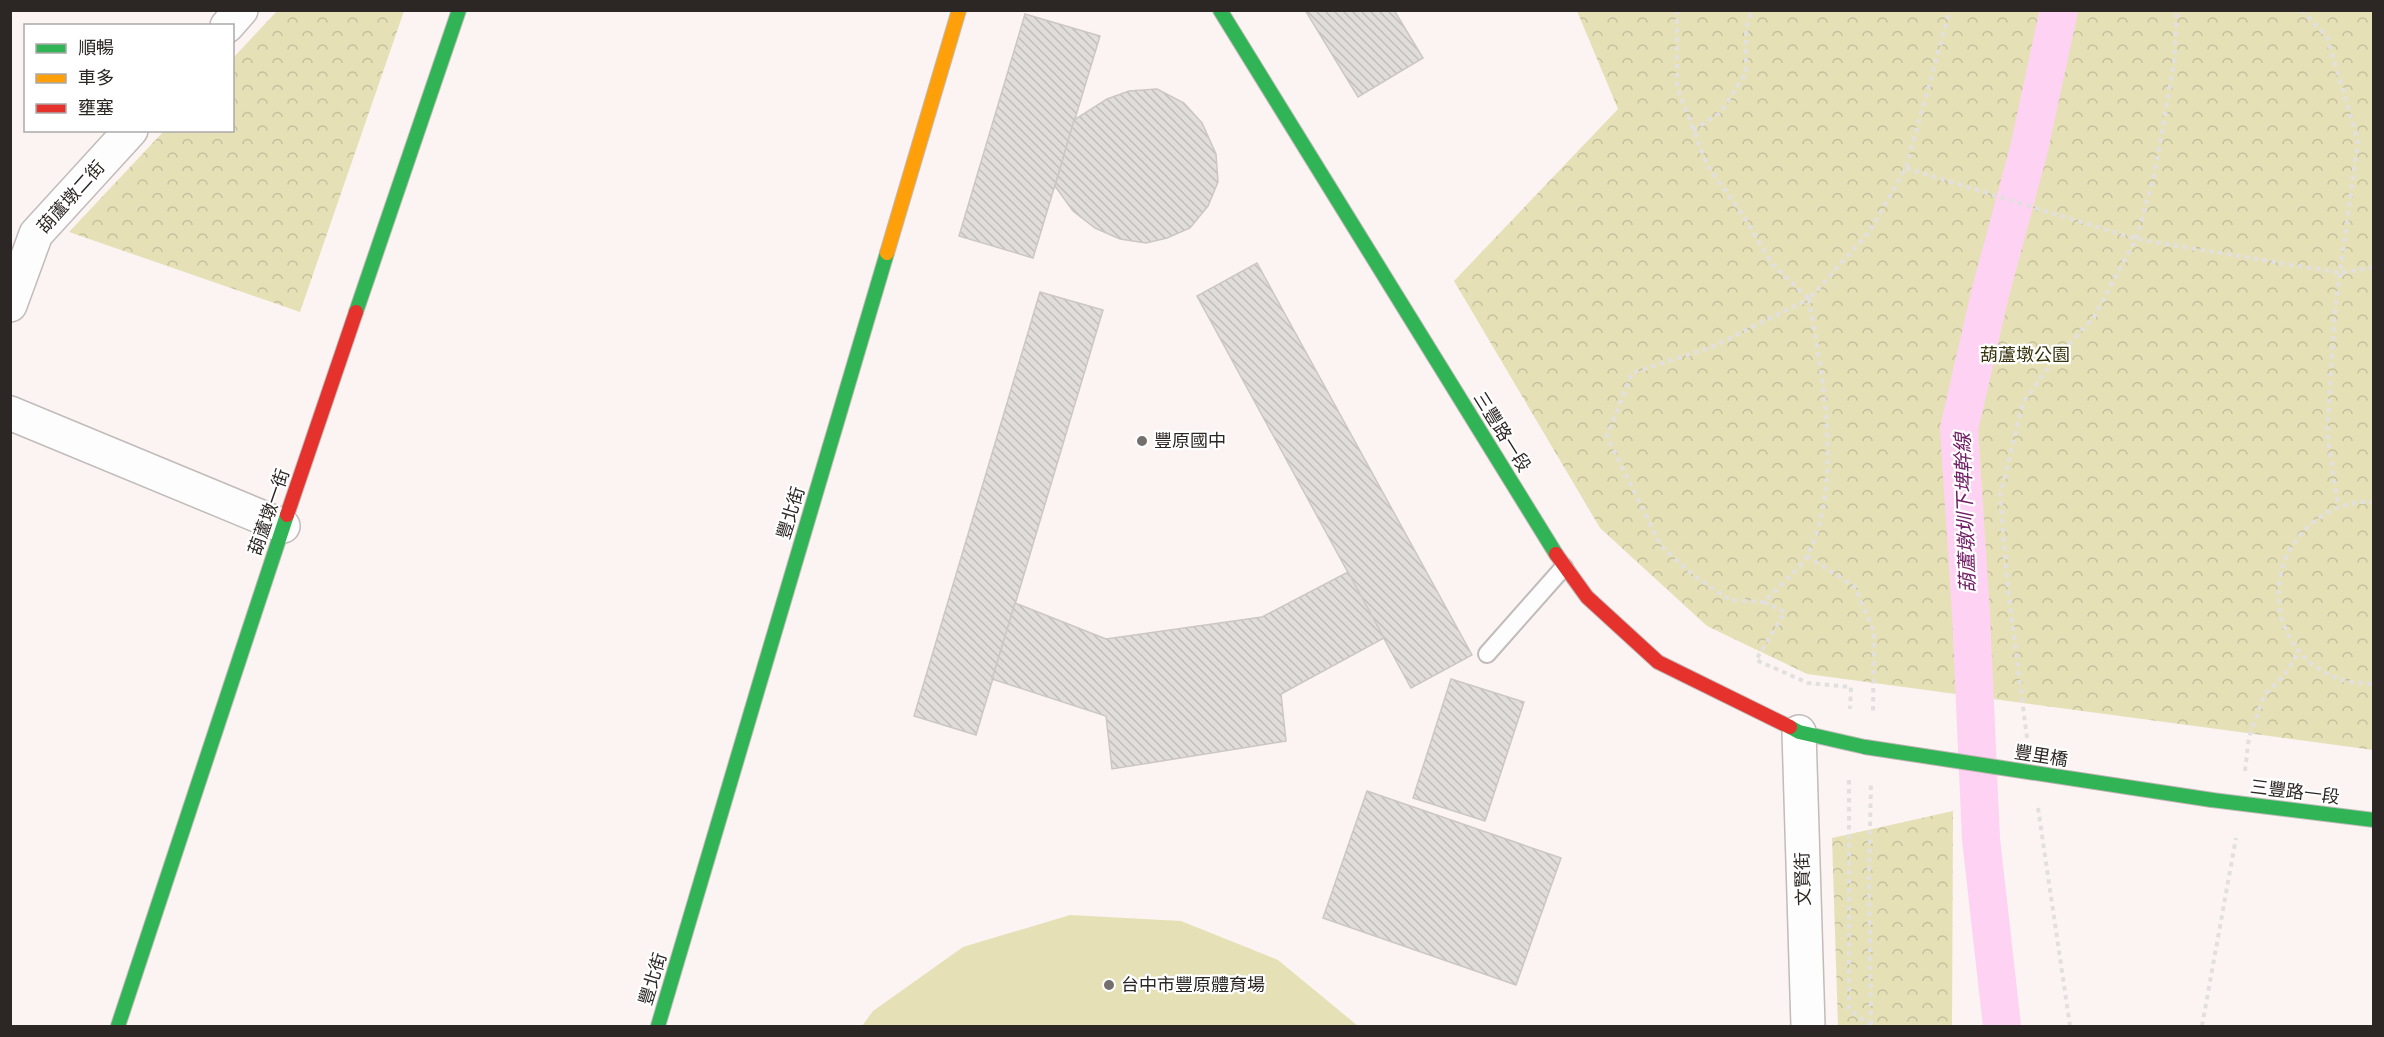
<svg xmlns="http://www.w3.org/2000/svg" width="2384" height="1037" font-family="Ubuntu,'Noto Sans TC',sans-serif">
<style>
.park{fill:url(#park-crowns)}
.garden{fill:#e6e0b7}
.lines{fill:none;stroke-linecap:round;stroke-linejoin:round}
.canal{stroke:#fed2f2;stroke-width:38}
.building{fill:url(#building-back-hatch);stroke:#ccc7c4;stroke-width:1.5}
.lane-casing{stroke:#c1bbba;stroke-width:20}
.street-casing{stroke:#c1bbba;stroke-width:36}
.fast-casing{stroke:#c1bbba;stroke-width:16}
.slow-casing{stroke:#c1bbba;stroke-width:16}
.jam-casing{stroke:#c1bbba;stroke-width:16}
.path{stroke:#e2e0df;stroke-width:4;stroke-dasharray:4.5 4.5;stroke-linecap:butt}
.lane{stroke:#fefdfd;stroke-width:16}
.street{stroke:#fefdfd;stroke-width:33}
.fast{stroke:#30b455;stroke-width:14}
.slow{stroke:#ff9f0a;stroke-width:14}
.jam{stroke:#e5322d;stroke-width:14}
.fast-bridge-casing{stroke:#c0b1b3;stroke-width:16;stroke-linecap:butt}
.fast-bridge{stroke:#30b455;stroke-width:14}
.poi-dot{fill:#746f6d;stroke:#fff;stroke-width:2}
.labels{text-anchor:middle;stroke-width:4.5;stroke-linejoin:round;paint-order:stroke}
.street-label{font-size:18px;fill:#2c2725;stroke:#fff}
.park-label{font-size:18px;fill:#37330d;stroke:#fff}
.poi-label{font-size:18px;fill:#2c2725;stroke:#fff;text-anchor:start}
.water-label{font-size:20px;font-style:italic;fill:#712066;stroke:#fff}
</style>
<defs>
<pattern id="park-crowns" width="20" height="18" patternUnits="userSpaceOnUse" patternTransform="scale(1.5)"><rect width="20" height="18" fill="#e6e0b7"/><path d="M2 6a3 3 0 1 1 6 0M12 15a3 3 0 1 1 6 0" fill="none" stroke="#c5c09d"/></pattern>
<pattern id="building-back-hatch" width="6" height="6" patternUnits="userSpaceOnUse" patternTransform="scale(1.5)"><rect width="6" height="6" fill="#e1ddda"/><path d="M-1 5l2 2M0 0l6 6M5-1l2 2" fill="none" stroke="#c1bebb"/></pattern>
</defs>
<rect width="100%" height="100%" fill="#fbf4f2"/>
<g class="park">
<path d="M 278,10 L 404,11 L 300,312 L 69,232 L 164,131 L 232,130 L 233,58 Z"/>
<path d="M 1577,11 L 2373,11 L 2373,750 L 1807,674 L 1707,626 L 1600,528 L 1454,281 L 1618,109 Z"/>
<path d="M 1953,811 L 1952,1026 L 1838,1026 L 1832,838 Z"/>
</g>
<path class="garden" d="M 1070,915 L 1181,921 L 1278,960 L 1358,1026 L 862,1026 L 873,1011 L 963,947 Z"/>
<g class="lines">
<path class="canal" d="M 2002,1026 L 1981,839 L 1971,614 L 1959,429 L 1990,294 L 2029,149 L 2059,10"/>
</g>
<g class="building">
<path d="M 1305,10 L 1394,10 L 1423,58 L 1358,97 Z"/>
<path d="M 1025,14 L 1100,36 L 1033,258 L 959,236 Z"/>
<path d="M 1157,89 L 1184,103 L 1202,123 L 1216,154 L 1218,182 L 1208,206 L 1190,228 L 1167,238 L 1146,243 L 1120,239 L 1095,228 L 1073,211 L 1055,186 L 1074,120 L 1107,99 L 1129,91 Z"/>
<path d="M 1257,263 L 1472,655 L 1411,688 L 1197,296 Z"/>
<path d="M 1040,292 L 1103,310 L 976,735 L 914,716 Z"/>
<path d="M 1348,572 L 1384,638 L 1281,694 L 1286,741 L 1112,769 L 1106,716 L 992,679 L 1015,603 L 1106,639 L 1262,617 Z"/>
<path d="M 1451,679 L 1524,702 L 1485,821 L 1413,798 Z"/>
<path d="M 1367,791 L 1561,858 L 1516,985 L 1323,918 Z"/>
</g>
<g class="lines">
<g class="lane-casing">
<path id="lane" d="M 1487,654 L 1564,567"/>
</g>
<g class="street-casing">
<g id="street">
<path d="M 227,26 L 241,10"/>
<path d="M 10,305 L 36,234 L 131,130"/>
<path d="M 10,413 L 283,526"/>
<path d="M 1799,732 L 1808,1026"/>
</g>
</g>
<g class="fast-casing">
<g id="fast">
<path d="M 1220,10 L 1556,554"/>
<path d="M 356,312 L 459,10"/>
<path d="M 1790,727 L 1799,732 L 1865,747"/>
<path d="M 2212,800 L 2374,820"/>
<path d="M 118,1026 L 287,515"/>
<path d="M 658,1026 L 887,253"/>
</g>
</g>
<g class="slow-casing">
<path id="slow" d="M 887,253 L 959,10"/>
</g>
<g class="jam-casing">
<g id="jam">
<path d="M 287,515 L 356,312"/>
<path d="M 1556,554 L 1587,597 L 1658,662 L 1790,727"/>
</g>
</g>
<g class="path">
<path d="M 1677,10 L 1677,87 L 1707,165 L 1744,217 L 1772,264 L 1809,299 L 1869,232 L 1906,168 L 1950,10"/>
<path d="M 1837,10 L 1844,10"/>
<path d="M 2302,10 L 2327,37 L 2358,141 L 2335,310 L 2327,433 L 2338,506"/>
<path d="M 1693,130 L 1720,113 L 1746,73 L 1746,29 L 1752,10"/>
<path d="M 1906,168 L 2136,239 L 2341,273 L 2374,267"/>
<path d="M 1809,299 C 1822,376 1844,482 1808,554 C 1800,569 1777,588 1764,602 L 1730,600 L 1694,576 L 1661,546 L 1607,436 L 1632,373 L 1712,347 Z"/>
<path d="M 2374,502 C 2357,500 2339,506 2325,514 C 2255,556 2266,659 2346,681 C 2355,683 2365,683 2374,684"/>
<path d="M 1807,556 L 1855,587 L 1874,632 L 1873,712"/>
<path d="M 1764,602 L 1785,612 L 1756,660 L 1808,683 L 1851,687 L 1850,709"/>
<path d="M 2027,738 L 2008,590 L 2000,496 L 2023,403 L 2053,361 L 2094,317 L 2136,239 L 2154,176 L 2174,64 L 2177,10"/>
<path d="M 2245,771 L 2249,737 L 2264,696 L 2285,674 L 2299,652"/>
<path d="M 1849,780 L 1849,1009 L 1871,1026"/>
<path d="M 2038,808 L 2070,1026"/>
<path d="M 1871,1024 L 1869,875 L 1871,783"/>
<path d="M 2202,1026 L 2236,838"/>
</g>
<use href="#lane" class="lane"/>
<use href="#street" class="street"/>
<use href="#fast" class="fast"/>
<use href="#slow" class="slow"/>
<use href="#jam" class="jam"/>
<g class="fast-bridge-casing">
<path id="fast-bridge" d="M 1865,747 L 2212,800"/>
</g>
<use href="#fast-bridge" class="fast-bridge"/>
</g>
<g class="poi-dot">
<circle cx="1142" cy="441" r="6"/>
<circle cx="1109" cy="985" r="6"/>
</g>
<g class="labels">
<g class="street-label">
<text transform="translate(71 197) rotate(-48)" y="6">葫蘆墩二街</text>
<text transform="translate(1502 432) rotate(58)" y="6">三豐路一段</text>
<text transform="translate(269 512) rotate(-71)" y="6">葫蘆墩一街</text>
<text transform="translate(791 513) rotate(-73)" y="6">豐北街</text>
<text transform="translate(2041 756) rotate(9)" y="6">豐里橋</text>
<text transform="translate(2295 792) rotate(7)" y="6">三豐路一段</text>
<text transform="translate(1803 879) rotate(-92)" y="6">文賢街</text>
<text transform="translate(653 979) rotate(-73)" y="6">豐北街</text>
</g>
<g class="park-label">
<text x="2025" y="361">葫蘆墩公園</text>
</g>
<g class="poi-label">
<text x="1154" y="447">豐原國中</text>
<text x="1121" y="991">台中市豐原體育場</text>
</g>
<g class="water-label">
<text transform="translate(1965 513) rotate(-92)" y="7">葫蘆墩圳下埤幹線</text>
</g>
</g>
<rect width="2384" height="1037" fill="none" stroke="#2c2725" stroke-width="24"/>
<rect x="24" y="24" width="210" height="108" fill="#ffffff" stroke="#aba9a8" stroke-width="1.5"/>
<rect x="36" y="44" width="30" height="9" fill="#30b455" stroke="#aba9a8" stroke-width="1.5"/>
<text x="78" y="54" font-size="18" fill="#2c2725">順暢</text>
<rect x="36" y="74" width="30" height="9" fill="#ff9f0a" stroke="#aba9a8" stroke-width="1.5"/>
<text x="78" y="84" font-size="18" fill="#2c2725">車多</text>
<rect x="36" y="104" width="30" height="9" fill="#e5322d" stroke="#aba9a8" stroke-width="1.5"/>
<text x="78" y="114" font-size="18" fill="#2c2725">壅塞</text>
</svg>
